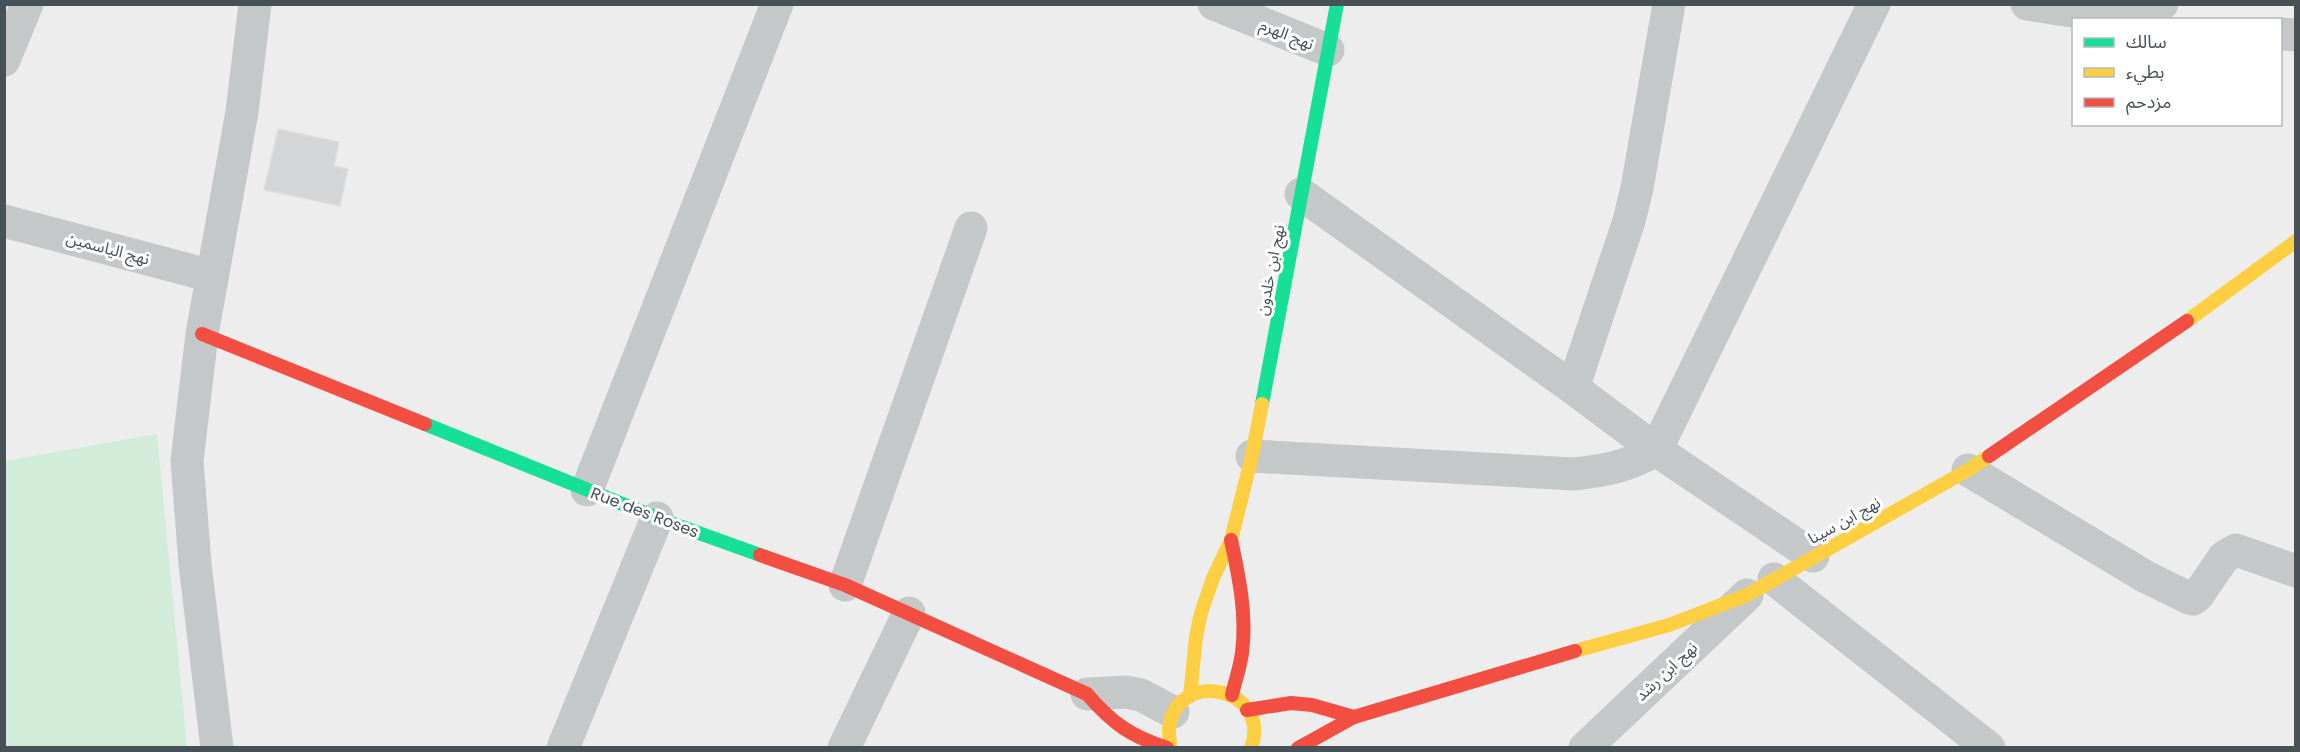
<svg xmlns="http://www.w3.org/2000/svg" width="2300" height="752" font-family="Poppins,'Noto Sans Arabic',sans-serif">
<style>
.green{fill:#d2ecda}
.building{fill:#d4d5d6;stroke:#dfdfe0;stroke-width:1.5}
.lines{fill:none;stroke-linecap:round;stroke-linejoin:round}
.street{stroke:#c4c8c9;stroke-width:33}
.fast{stroke:#16e098;stroke-width:14}
.slow{stroke:#ffcf43;stroke-width:14}
.jam{stroke:#f24e42;stroke-width:14}
.labels{text-anchor:middle;stroke-width:6;stroke-linejoin:round;paint-order:stroke}
.street-label{font-size:16px;fill:#465158;stroke:#fff}
</style>
<rect width="100%" height="100%" fill="#eeeded"/>
<path class="green" d="M 157,434 L 187,747 L 5,747 L 5,461 Z"/>
<path class="building" d="M 278,129 L 339,142 L 334,166 L 348,169 L 340,206 L 264,190 Z"/>
<g class="lines">
<g class="street">
<path d="M 1214,4 L 1328,50"/>
<path d="M 1669,4 L 1637,188 L 1629,221 L 1573,388 L 1656,450 L 1813,556"/>
<path d="M 2027,4 L 2130,20"/>
<path d="M 2143,20 L 2162,4"/>
<path d="M 2280,34 L 2296,35"/>
<path d="M 4,60 L 27,4"/>
<path d="M 1301,194 L 1573,388"/>
<path d="M 4,221 L 212,276"/>
<path d="M 1252,456 L 1574,474 C 1608,470 1626,467 1656,450 L 1874,4"/>
<path d="M 1968,470 L 2146,577 L 2187,597 L 2193,599 L 2198,595 L 2224,557 L 2236,550 L 2296,571"/>
<path d="M 587,490 L 777,4"/>
<path d="M 1774,579 L 1989,748"/>
<path d="M 845,585 L 971,228"/>
<path d="M 1087,694 L 1126,692 L 1141,695 L 1173,712"/>
<path d="M 217,748 L 195,564 L 187,461 L 202,334 L 242,112 L 255,4"/>
<path d="M 563,748 L 657,518"/>
<path d="M 844,748 L 909,613"/>
<path d="M 1585,748 L 1747,595"/>
</g>
<g class="fast">
<path d="M 1262,404 L 1337,4"/>
<path d="M 425,424 L 657,518 L 760,555"/>
</g>
<g class="slow">
<path d="M 2187,321 L 2296,241"/>
<path d="M 1575,651 L 1669,625 L 1747,595 L 1968,470 L 1989,456"/>
<path d="M 1190,696 L 1196,637 L 1201,613 L 1213,578 L 1231,540 L 1252,456 L 1262,404"/>
<path d="M 1170,748 C 1170,742 1169,735 1169,729 C 1176,666 1273,688 1251,748"/>
</g>
<g class="jam">
<path d="M 202,334 L 425,424"/>
<path d="M 1989,456 L 2187,321"/>
<path d="M 1231,540 C 1239,577 1247,615 1242,653 C 1240,668 1235,681 1232,695"/>
<path d="M 760,555 L 845,585 L 1087,694 C 1112,723 1130,736 1167,748"/>
<path d="M 1247,710 L 1291,703 L 1312,705 L 1354,717"/>
<path d="M 1298,748 L 1354,717 L 1575,651"/>
</g>
</g>
<g class="labels">
<g class="street-label">
<text transform="translate(1287 34) rotate(22)" y="6">نهج الهرم</text>
<text transform="translate(108 248) rotate(15)" y="6">نهج الياسمين</text>
<text transform="translate(1270 270) rotate(-79)" y="6">نهج ابن خلدون</text>
<text transform="translate(645 512) rotate(21)" y="6">Rue des Roses</text>
<text transform="translate(1844 520) rotate(-29)" y="6">نهج ابن سينا</text>
<text transform="translate(1666 671) rotate(-43)" y="6">نهج ابن رشد</text>
</g>
</g>
<rect width="2300" height="752" fill="none" stroke="#465158" stroke-width="12"/>
<rect x="2072" y="18" width="210" height="108" fill="#ffffff" stroke="#b5b9bc" stroke-width="1.5"/>
<rect x="2084" y="38" width="30" height="9" fill="#16e098" stroke="#b5b9bc" stroke-width="1.5"/>
<text x="2126" y="48" font-size="18" fill="#465158">سالك</text>
<rect x="2084" y="68" width="30" height="9" fill="#ffcf43" stroke="#b5b9bc" stroke-width="1.5"/>
<text x="2126" y="78" font-size="18" fill="#465158">بطيء</text>
<rect x="2084" y="98" width="30" height="9" fill="#f24e42" stroke="#b5b9bc" stroke-width="1.5"/>
<text x="2126" y="108" font-size="18" fill="#465158">مزدحم</text>
</svg>
